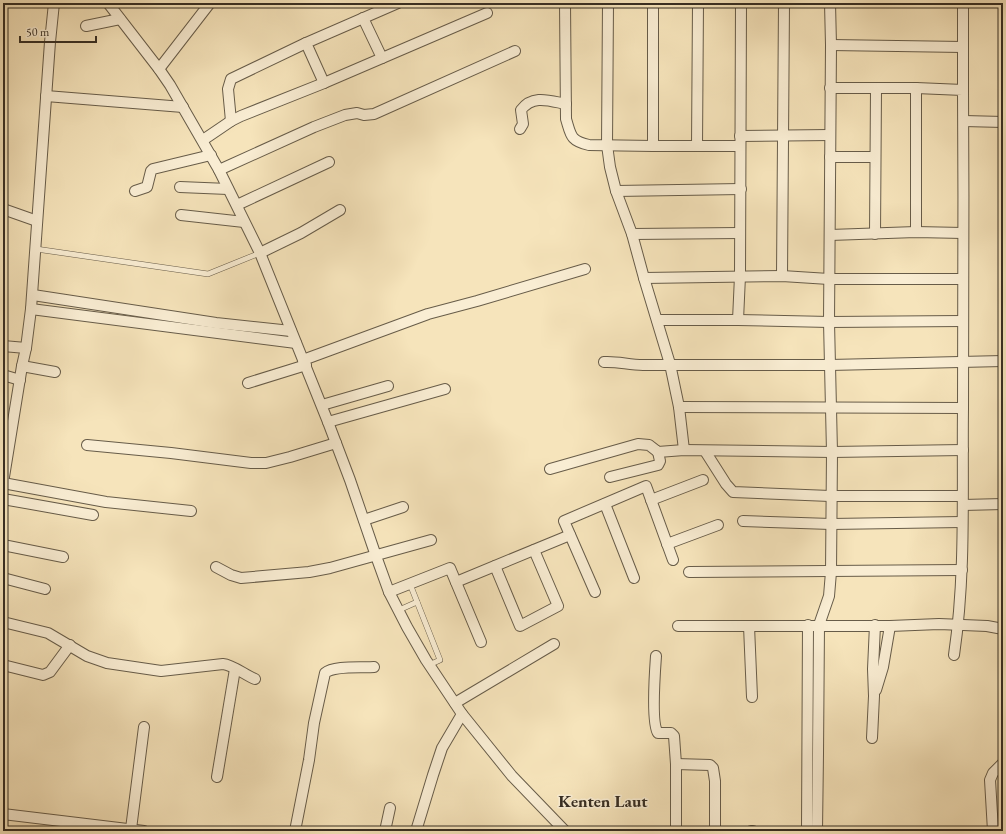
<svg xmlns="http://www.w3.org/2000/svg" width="1006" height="834" font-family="'EB Garamond',serif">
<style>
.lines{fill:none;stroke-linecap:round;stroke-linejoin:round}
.lane-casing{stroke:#675c49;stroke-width:6}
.street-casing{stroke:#675c49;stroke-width:12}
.lane{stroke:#f9edd3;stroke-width:5}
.street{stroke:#f9edd3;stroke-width:10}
.labels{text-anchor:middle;stroke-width:3;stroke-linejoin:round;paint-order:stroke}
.quarter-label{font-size:17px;font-weight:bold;fill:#372e23;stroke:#f9edd3}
</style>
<rect width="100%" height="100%" fill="#f6e4bb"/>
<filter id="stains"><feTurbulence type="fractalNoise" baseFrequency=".005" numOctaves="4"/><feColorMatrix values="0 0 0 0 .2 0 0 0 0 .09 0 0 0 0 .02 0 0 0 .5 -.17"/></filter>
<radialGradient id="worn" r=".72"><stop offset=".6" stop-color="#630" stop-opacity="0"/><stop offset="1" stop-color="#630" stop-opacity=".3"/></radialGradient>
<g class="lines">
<g class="lane-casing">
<g id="lane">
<path d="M 36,249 L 208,274 L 260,253"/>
<path d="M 410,584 L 440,660 L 429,665"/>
<path d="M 399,610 L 417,602"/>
</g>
</g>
<g class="street-casing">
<g id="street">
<path d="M 108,3 L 159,69 L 170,85 L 219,170 L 260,253 L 328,422 L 350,480 L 376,556 L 389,592 L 407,627 L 426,660 L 462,714 L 512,776 L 565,831"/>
<path d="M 565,3 L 566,119 C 571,135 570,141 589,145 L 653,146 L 740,146"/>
<path d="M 608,3 L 607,145 L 610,167 L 616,191 L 632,234 L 644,278 L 670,364 L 679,407 L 684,450"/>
<path d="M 653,3 L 653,146"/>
<path d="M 363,18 L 382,58"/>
<path d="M 86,26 L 120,19"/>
<path d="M 831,45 L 963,47"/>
<path d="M 159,69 L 210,3"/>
<path d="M 324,83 L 306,43 L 398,3"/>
<path d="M 830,88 L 916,88 L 963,90 C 964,196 963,302 963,408 C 962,490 966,574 954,655"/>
<path d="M 916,88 L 916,232"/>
<path d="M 963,90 L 963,3"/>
<path d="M 46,96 L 183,107"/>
<path d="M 231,121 L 228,89 L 231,79 L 306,43"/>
<path d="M 964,121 L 1003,122"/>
<path d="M 520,129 L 523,124 L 521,110 C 533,94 550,101 566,104"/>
<path d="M 740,136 L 830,135"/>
<path d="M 203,140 L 231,121 L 241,116 L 324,83 L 487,13"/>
<path d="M 697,146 L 698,3"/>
<path d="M 830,157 L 875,157"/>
<path d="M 219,170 L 314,127 L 345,115 L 357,113 L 364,115 L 374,114 L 515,51"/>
<path d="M 180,187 L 228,189"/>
<path d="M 135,191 L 147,187 L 151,171 L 153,169 L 211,155"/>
<path d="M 616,191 L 741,189"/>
<path d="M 237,205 L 329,162"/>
<path d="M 3,209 L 37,221"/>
<path d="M 181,215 L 244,222"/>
<path d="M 632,234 L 740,233"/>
<path d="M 875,234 L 876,89"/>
<path d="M 830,235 L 916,232 L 963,233"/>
<path d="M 260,253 L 301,233 L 340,210"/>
<path d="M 782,276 L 784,3"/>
<path d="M 644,278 L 782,276 L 829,279 L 963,279"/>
<path d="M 33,295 L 216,323 L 291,331"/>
<path d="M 31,309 L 296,343"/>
<path d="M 657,320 L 738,320 L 829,322 L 963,321"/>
<path d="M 738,320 L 740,276 L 741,3"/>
<path d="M 3,346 L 26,348"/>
<path d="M 303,360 L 428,314 L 477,301 L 585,269"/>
<path d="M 604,362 C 617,361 629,365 643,365 L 830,365 L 1003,361"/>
<path d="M 22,366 L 55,372"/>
<path d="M 3,375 L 20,380"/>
<path d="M 248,383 L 306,365"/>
<path d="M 322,405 L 388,386"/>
<path d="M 679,407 L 963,408"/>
<path d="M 328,422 L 445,389"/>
<path d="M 87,445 L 171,453 L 251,463 L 266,463 L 290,457 L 336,443"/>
<path d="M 705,451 L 726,484 L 733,492 L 830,496 L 962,496"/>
<path d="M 550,469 L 638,444 L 649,445 L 658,452 L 684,450 L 832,452 L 963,450"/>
<path d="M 610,477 L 658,465 L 660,461 L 658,452"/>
<path d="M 3,483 L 22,366 L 26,348 L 31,309 L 50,42 L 54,3"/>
<path d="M 3,483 L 106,502 L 191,511"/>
<path d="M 3,499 L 93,515"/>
<path d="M 651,500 L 703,480"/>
<path d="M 605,504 L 634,578"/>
<path d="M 963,505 L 1003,504"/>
<path d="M 364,520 L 403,507"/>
<path d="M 743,521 L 831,524 L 962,522"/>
<path d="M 667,544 L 718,525"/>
<path d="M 3,545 L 63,557"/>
<path d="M 495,566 L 520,626 L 558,606 L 534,550"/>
<path d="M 216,567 L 231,575 L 241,578 L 309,572 L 330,568 L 431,540"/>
<path d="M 689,572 L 962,570"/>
<path d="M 3,578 L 45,589"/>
<path d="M 456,582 L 570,535"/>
<path d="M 389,592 L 450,568 L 481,642"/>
<path d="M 595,592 L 564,521 L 646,486 L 673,560"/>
<path d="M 3,622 L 48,633 L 87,656 L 107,663 L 161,671 L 223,664 C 233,665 245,675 255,679"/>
<path d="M 678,626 L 890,626 L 939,624 L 987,626 L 1003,629"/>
<path d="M 749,626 L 752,697"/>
<path d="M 656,656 C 655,670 651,724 658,733 L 671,733 L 674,736 L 676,764 L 676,831"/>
<path d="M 3,665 L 43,675 L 50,672 L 70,645"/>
<path d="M 876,690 L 883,667 L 890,626"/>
<path d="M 455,703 L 554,644"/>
<path d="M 872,738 L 874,696 L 873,669 L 875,625"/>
<path d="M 676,764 L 710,765 L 713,768 L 715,781 L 715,831"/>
<path d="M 217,777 L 235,669"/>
<path d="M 3,814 L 144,831"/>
<path d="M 131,829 L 144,727"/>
<path d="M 295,831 L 309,760 L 314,723 L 325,673 C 334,665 362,668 374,667"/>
<path d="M 385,831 L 390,808"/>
<path d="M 416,831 L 433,775 L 442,748 L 462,714"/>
<path d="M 751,831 L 753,831"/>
<path d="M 807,831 L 808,625"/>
<path d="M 817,831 L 818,754 L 819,625 L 829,596 L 831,572 L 832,452 L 829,322 L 831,45 L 830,3"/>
<path d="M 993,831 L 990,780 L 993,773 L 1003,763"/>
</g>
</g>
<use href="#lane" class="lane"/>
<use href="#street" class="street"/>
</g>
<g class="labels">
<g class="quarter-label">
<text x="603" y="807">Kenten Laut</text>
</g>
</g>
<rect width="1006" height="834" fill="none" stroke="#f6e4bb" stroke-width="16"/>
<rect x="4" y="4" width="998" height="826" fill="none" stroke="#372e23" stroke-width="2"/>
<rect x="8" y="8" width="990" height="818" fill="none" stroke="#372e23"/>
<path d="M20 36v6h76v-6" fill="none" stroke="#372e23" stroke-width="2"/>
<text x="26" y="36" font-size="12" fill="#372e23" stroke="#f9edd3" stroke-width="3" paint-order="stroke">50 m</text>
<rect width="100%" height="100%" filter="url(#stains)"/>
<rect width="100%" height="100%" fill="url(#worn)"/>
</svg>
